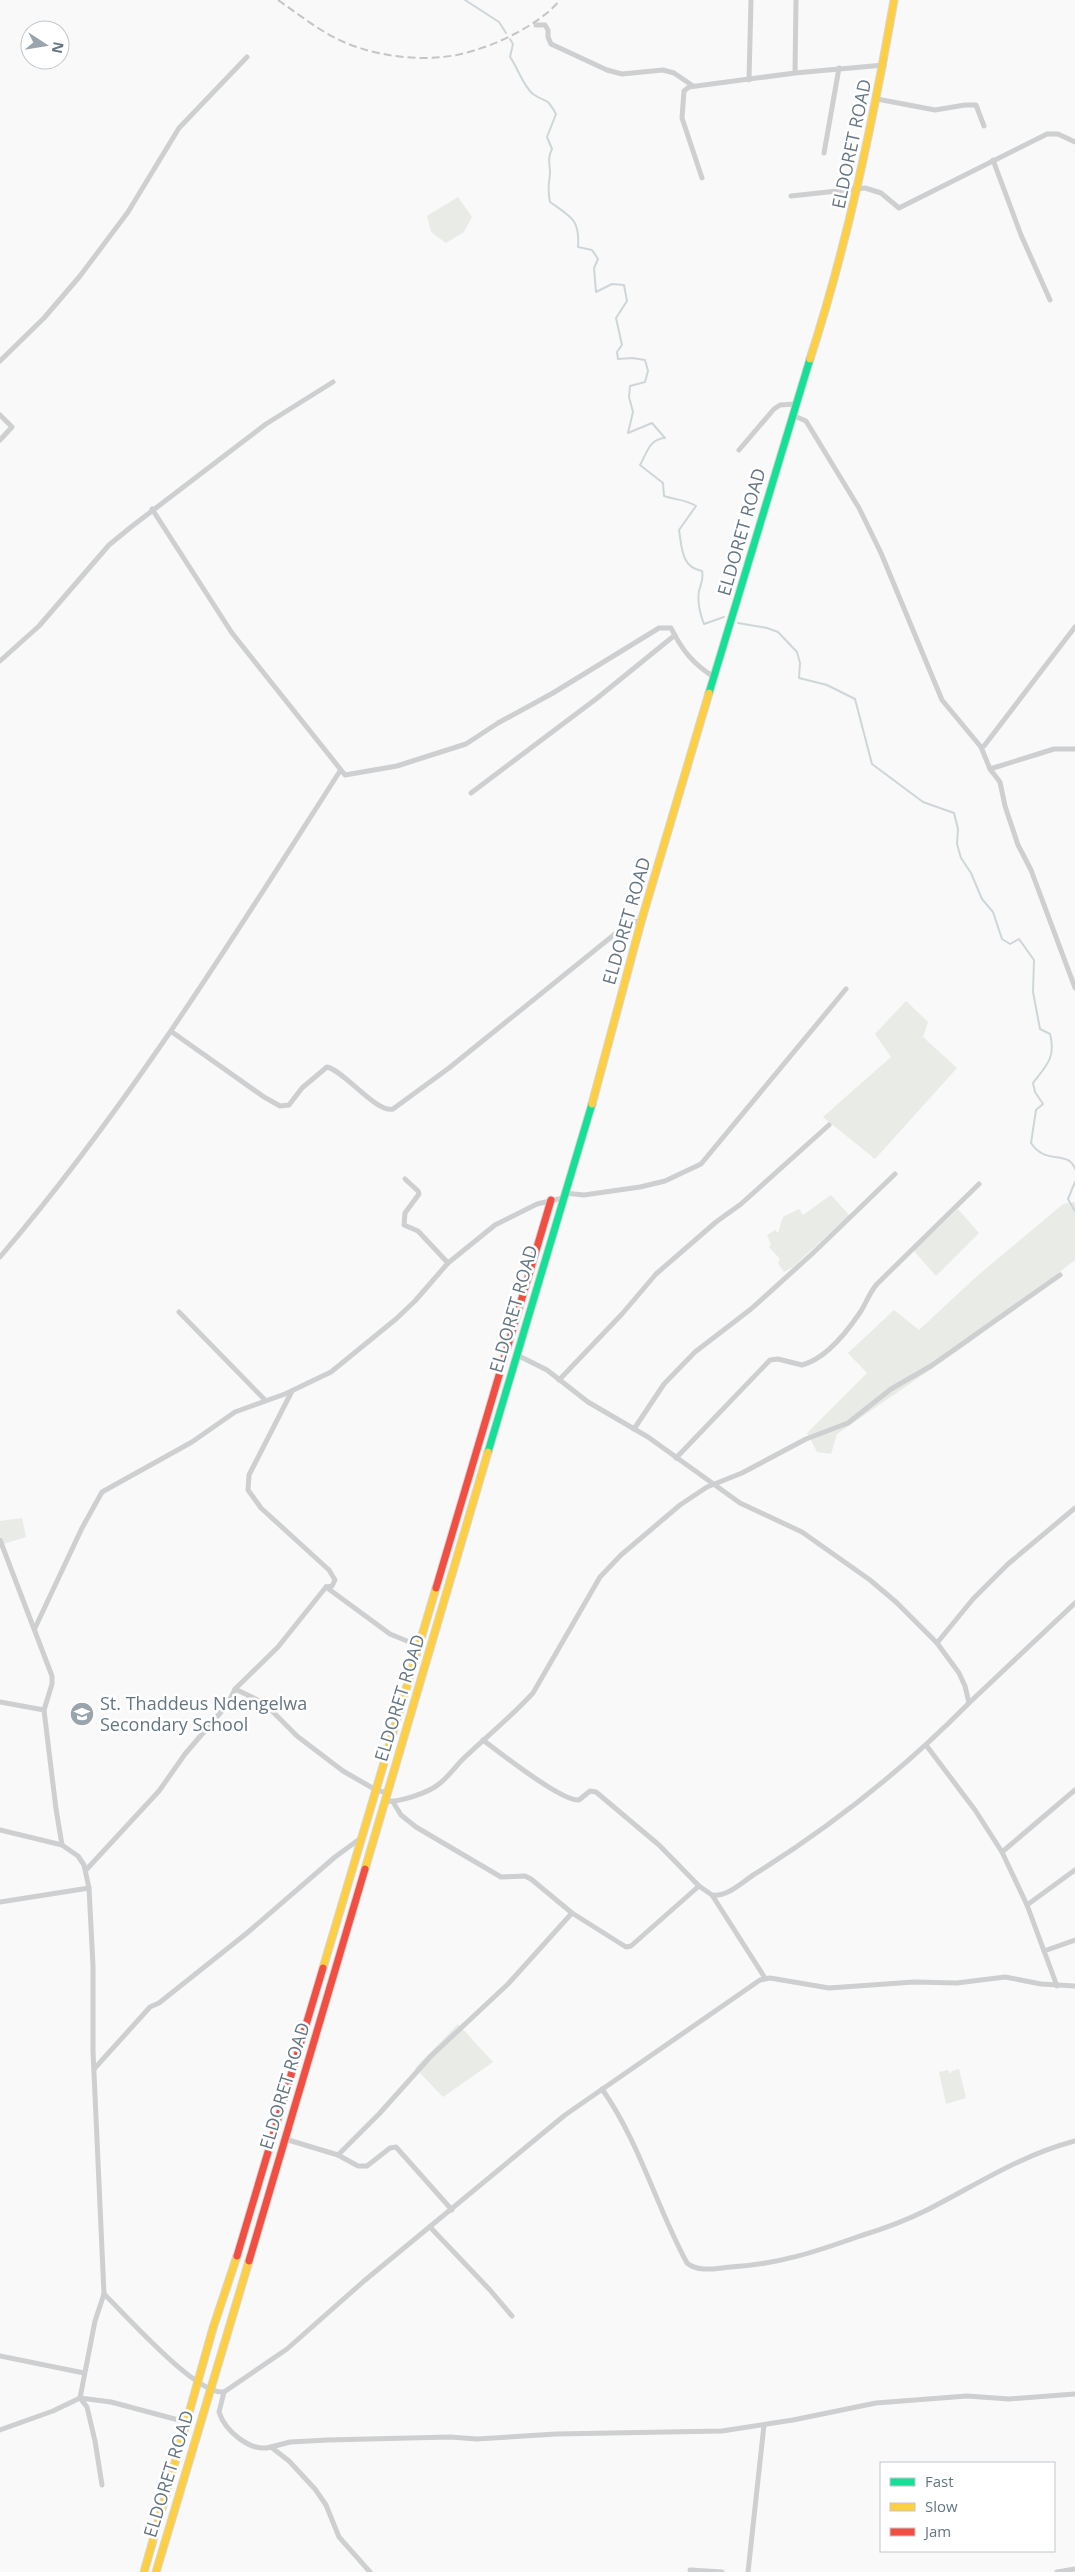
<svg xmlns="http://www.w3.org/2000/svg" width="1075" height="2572" font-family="'Open Sans',sans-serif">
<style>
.green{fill:#e8ebe6}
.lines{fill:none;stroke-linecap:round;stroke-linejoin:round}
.stream{stroke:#ced6d9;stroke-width:2}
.fast-casing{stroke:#d5d6d7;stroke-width:9}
.slow-casing{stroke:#d5d6d7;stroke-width:9}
.jam-casing{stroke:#d5d6d7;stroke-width:9}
.street{stroke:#cecfd0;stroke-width:5}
.fast{stroke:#16e098;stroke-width:7}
.slow{stroke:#ffcf43;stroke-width:7}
.jam{stroke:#f24e42;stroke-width:7}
.rail{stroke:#c3c5c6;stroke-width:2;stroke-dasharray:8 4;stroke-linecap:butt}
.labels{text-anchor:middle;stroke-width:5;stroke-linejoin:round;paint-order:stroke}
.street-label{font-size:18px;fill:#657683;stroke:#fff}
.poi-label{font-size:18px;fill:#657683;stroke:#fff;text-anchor:start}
</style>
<rect width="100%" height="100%" fill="#f9f9f9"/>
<g class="green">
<path d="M 458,197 L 472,217 L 464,232 L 446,243 L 431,232 L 427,216 Z"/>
<path d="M 906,1001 L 928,1022 L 923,1037 L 957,1068 L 875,1159 L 823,1117 L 891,1057 L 875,1034 Z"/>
<path d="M 831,1195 L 849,1215 L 793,1267 L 784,1272 L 778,1263 L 780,1259 L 769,1247 L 771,1244 L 767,1235 L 775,1230 L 778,1233 L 783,1217 L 799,1209 L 803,1215 Z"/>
<path d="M 1075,1202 L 1075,1260 L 969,1343 L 837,1434 L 831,1454 L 817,1452 L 807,1433 L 867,1373 L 848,1353 L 894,1310 L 919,1330 L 976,1277 L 1063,1204 Z"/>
<path d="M 958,1209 L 979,1233 L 936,1276 L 914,1251 Z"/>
<path d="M 22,1518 L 26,1537 L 4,1544 L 0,1535 L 0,1521 Z"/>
<path d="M 458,2024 L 493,2062 L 443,2097 L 415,2068 Z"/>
<path d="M 959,2069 L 966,2098 L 946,2104 L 939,2072 L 948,2070 L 950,2074 L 952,2071 Z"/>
</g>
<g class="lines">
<g class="stream">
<path d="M 465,0 L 499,22 L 506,33"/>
<path d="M 510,39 L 513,44 L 510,57 C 518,68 523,86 533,94 C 547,104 545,95 556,114 L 547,137 L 552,149 C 547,159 550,163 550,173 C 549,186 547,188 550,202 C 571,217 580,219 578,247 L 592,250 L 598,259 L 594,268 L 596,292 L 612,284 L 624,285 L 627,301 L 616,318 L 622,345 L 617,352 L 618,359 L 632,358 L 645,360 L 648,371 L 645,382 L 630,386 L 629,397 L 633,412 L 628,433 L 652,423 L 665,438 C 649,439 647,453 640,465 L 663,483 L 664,496 C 675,500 685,499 696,506 L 679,530 C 682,548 681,567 702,571 C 704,579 701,583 699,591 C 697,603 700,614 704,624 L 724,617"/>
<path d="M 738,623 L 767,628 L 778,632 L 797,652 L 800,663 L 799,678 L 827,685 L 855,699 L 872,764 L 923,802 L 954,813 L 958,829 L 957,844 L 961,858 L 971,873 L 982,899 L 993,912 L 1002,939 L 1010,944 L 1019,939 L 1034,960 L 1033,992 L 1040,1029 L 1050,1034 C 1056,1057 1047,1065 1033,1083 L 1035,1092 L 1043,1104 L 1036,1110 L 1031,1143 C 1046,1166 1068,1149 1075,1169"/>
<path d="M 1075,1182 L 1068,1199 L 1075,1211"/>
</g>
<g class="fast-casing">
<g id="fast">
<path d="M 709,693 L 810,359"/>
<path d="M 488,1452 L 592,1104"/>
</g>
</g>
<g class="slow-casing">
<g id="slow">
<path d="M 810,359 C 848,242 873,121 894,0"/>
<path d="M 592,1104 L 641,922 L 709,693"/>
<path d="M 365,1869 L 488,1452"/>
<path d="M 323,1968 L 436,1588"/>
<path d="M 144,2572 L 213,2328 L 237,2256"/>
<path d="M 156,2572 L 249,2261"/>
</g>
</g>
<g class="jam-casing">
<g id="jam">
<path d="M 436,1588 L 551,1200"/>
<path d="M 237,2256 L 323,1968"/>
<path d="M 249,2261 L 365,1869"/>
</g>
</g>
<g class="street">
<path d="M 536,25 L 545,25 L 548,30 L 548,37 L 551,44 L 607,70 L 622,74 L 663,70 L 674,73 L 693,86"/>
<path d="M 795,73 L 796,0"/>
<path d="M 749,80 L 751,0"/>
<path d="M 877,99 L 935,110 L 965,105 L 976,105 L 984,126"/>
<path d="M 824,153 L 839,68"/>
<path d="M 993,160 L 1021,235 L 1050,300"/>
<path d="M 702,178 L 682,118 L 684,91 L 689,87 L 795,73 L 884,65"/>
<path d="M 791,196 L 865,188 L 881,193 L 899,208 L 1047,134 L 1058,134 L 1075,142"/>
<path d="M 0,361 L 44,318 L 80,276 L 128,212 L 179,128 L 247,57"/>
<path d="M 0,415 L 12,427 L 0,440"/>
<path d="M 792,415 L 806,421 L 859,508 L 881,553 L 942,700 L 981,747 L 990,769 L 1000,782 L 1005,806 L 1018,845 L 1031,870 L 1075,988"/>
<path d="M 739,450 L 774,409 L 780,405 L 795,404"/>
<path d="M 152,509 L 232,633 L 345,775 L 397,766 L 466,744 L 498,723 L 553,693 L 659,628 L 671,628 C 682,650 693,664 714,677"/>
<path d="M 0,661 L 39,626 L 109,545 L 131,527 L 266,424 L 333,382"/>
<path d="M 981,747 L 984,746 L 1075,627"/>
<path d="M 990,769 L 1054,749 L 1075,749"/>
<path d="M 471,793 L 596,699 L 675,635"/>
<path d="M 172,1032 L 264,1097 L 280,1106 L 289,1105 L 302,1088 L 327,1067 C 346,1072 376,1113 393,1109 L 449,1068 L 631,921 L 641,922"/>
<path d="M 405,1179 L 418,1191 L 419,1194 L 405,1213 L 404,1225 L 418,1231 L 448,1263"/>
<path d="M 564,1193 L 584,1195 L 640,1187 L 665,1181 L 701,1164 L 846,989"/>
<path d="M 0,1257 C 129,1106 233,938 340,771"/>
<path d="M 179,1312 L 265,1400"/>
<path d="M 517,1355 L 547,1370 L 588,1402 L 648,1437 L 740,1503 L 802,1532 L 870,1580 L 896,1602 L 937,1643 L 959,1673 L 965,1686 L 969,1703 C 905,1768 836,1823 758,1872 C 744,1880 729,1897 712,1895"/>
<path d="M 559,1380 L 622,1314 L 656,1274 L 716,1222 L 741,1204 L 829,1125"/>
<path d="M 634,1429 L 664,1384 L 695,1352 L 751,1309 L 812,1254 L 895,1174"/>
<path d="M 676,1458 L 770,1360 L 778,1359 L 802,1365 C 825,1359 846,1333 859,1314 C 866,1304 869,1293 877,1284 L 979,1184"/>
<path d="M 0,1540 L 52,1676 L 52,1684 L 44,1710 L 0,1702"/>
<path d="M 326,1587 L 390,1634 L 419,1646"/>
<path d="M 35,1628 L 82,1528 L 102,1492 L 192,1442 L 235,1412 L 285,1394 L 331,1372 L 396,1319 L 415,1301 L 448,1263 L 495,1225 L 537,1204 L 563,1198"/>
<path d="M 937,1643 L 973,1599 L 1008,1564 L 1075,1508"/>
<path d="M 235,1689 L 278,1647 L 326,1587 L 332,1586 L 335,1580 L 329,1570 L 261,1508 L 248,1490 L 249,1475 L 292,1391"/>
<path d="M 969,1703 L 1075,1603"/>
<path d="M 44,1710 L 56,1809 L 62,1845 L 78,1856 L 84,1865 L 89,1888 L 93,1966 L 93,2051 L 104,2294 L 95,2321 L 80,2398 L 87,2407 L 95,2441 L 102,2485"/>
<path d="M 483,1740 C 499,1752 562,1802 579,1800 L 590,1791 L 596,1792 L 659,1845 L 699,1886 L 712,1895 L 765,1978"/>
<path d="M 926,1745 L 975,1810 L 1002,1852 L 1027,1905 L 1057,1986"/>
<path d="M 385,1801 C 398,1803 428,1793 439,1784 C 448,1777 455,1767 463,1759 C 486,1737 511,1717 533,1693 L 600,1577 L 621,1555 L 680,1505 L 707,1487 L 742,1473 L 806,1439 L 848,1423 L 891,1389 L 931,1366 L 1060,1275"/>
<path d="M 393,1802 L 401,1815 L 416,1827 L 501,1877 L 525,1876 L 531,1879 L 572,1913"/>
<path d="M 0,1830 L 62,1845"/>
<path d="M 1002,1852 L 1075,1790"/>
<path d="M 86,1870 L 159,1791 L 185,1754 L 227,1705 L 235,1689 L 264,1703 L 297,1736 L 343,1771 L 376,1790 L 388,1793"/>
<path d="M 0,1902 L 89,1888"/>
<path d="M 1027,1905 L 1075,1870"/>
<path d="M 1044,1951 L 1075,1940"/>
<path d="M 94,2069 L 150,2007 L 159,2003 L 247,1933 L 335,1857 L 361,1838"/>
<path d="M 602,2089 C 640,2143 656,2206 687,2263 C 699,2273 717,2268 731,2267 C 779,2264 815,2252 860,2236 C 883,2229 905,2221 927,2210 C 978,2184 1019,2156 1075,2141"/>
<path d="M 285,2139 L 338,2155 L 358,2166 L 367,2166 L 390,2148 L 396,2147 L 452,2210"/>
<path d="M 338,2155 L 379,2114 L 431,2056 L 508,1984 L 572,1913 L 626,1947 L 631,1946 L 699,1886"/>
<path d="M 430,2227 L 490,2290 L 512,2316"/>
<path d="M 104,2294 C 126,2315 196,2395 224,2392 L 287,2349 L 364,2281 L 565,2115 L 760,1980 L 770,1978 L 829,1988 L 914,1982 L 957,1983 L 1005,1977 L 1041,1984 L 1075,1986"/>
<path d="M 0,2356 L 84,2373"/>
<path d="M 224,2392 L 219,2412 C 225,2431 251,2453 271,2447 L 289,2461 L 315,2489 L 326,2505 L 339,2537 L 370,2572"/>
<path d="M 0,2430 L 53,2411 L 80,2398 L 111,2402 L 186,2422"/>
<path d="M 271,2447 L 290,2442 L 328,2440 L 450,2437 L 477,2439 L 556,2434 L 722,2431 L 793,2420 L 876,2403 L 967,2396 L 1009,2399 L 1075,2394"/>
<path d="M 690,2570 L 722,2572"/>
<path d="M 748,2572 L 764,2425"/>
<path d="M 1057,2572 L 1075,2569"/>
</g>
<use href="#fast" class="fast"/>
<use href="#slow" class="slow"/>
<use href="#jam" class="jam"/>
<path class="rail" d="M 278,0 C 304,18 329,39 360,48 C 384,56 416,60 442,57 C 479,54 536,29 560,0"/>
</g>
<defs>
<g id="school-disc" transform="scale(1.25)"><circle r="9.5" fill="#99a4ac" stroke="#fff"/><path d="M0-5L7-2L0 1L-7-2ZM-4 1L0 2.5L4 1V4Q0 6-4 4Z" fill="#fff"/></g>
</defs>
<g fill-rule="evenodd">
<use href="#school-disc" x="82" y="1714"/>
</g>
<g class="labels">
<g class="street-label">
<text transform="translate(852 144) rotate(-78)" y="6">ELDORET ROAD</text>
<text transform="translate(742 532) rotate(-74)" y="6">ELDORET ROAD</text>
<text transform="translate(627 921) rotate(-74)" y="6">ELDORET ROAD</text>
<text transform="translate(514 1309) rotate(-74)" y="6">ELDORET ROAD</text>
<text transform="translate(400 1698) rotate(-73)" y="6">ELDORET ROAD</text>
<text transform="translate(285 2086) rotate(-73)" y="6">ELDORET ROAD</text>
<text transform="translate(169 2474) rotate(-73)" y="6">ELDORET ROAD</text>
</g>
<g class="poi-label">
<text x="100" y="1710">St. Thaddeus Ndengelwa<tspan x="100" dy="21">Secondary School</tspan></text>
</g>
</g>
<rect x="880" y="2462" width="175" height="90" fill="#ffffff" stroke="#c1c8cd"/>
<rect x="890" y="2478" width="25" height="8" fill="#16e098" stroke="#c1c8cd"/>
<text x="925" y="2487" font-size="15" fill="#657683">Fast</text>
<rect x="890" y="2503" width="25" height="8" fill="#ffcf43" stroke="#c1c8cd"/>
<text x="925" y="2512" font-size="15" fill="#657683">Slow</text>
<rect x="890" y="2528" width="25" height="8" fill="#f24e42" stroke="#c1c8cd"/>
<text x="925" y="2537" font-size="15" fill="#657683">Jam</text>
<g transform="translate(45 45) rotate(102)"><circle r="24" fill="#ffffff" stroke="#c1c8cd"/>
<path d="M0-4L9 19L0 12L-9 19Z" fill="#99a4ac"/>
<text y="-8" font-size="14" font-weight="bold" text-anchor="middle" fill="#657683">N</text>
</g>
</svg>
